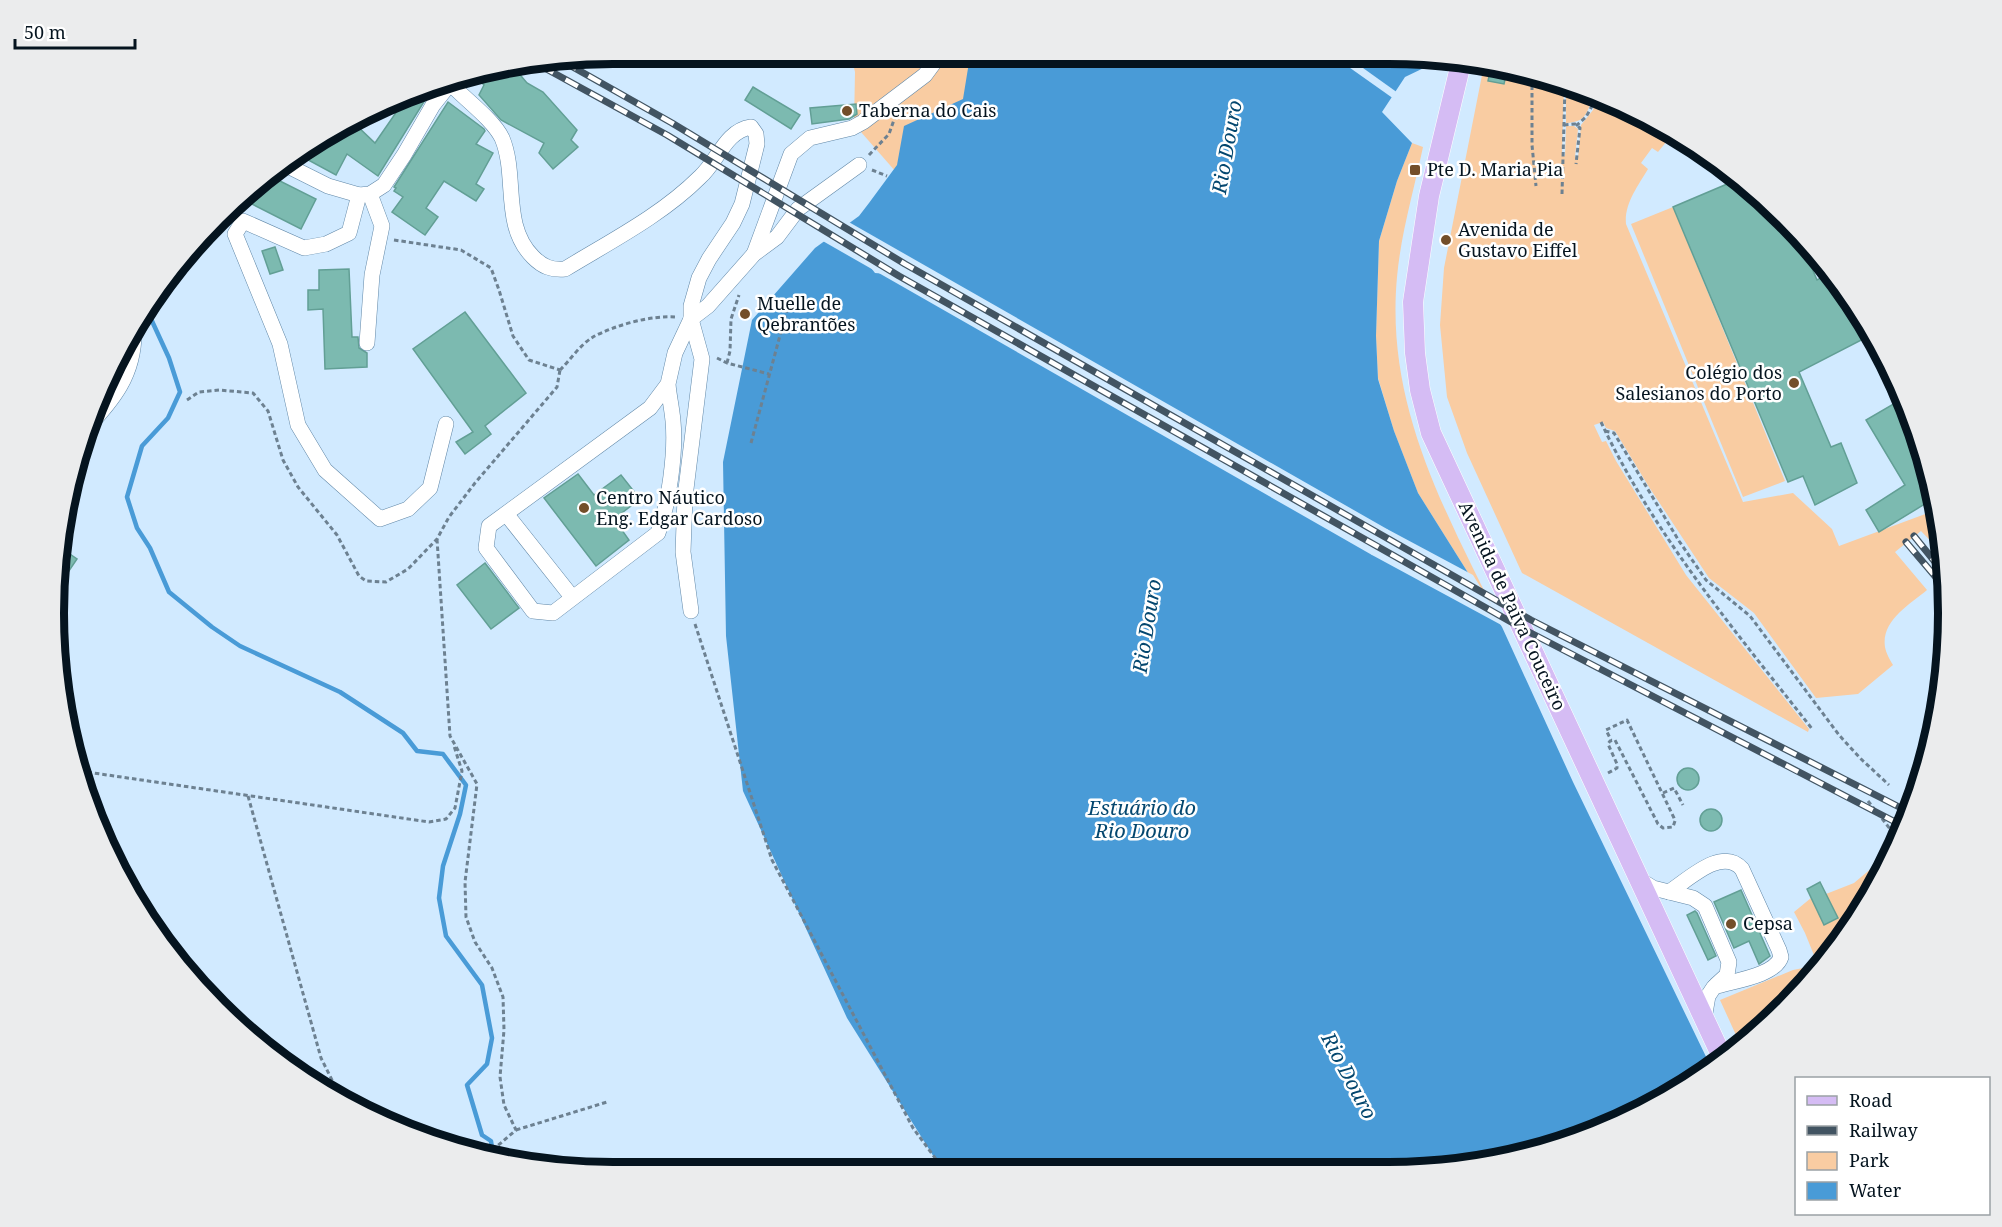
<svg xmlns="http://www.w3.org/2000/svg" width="2002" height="1227" font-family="'Noto Serif',serif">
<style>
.green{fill:#f9cca2}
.water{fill:#499bd7;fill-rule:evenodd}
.pier{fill:#d1eaff;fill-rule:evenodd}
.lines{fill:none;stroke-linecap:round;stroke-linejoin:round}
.stream{stroke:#499bd7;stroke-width:4.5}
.building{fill:#7cbab0;stroke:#629f95;stroke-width:1.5}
.minor-casing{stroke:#6087a7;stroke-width:16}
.major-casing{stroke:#fff;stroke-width:21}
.path{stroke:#6d8191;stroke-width:3;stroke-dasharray:4.5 3;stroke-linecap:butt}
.minor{stroke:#fff;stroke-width:15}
.major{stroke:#d5bcf4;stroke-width:20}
.rail-casing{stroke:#425462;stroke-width:7}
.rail{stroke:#fff;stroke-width:4.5;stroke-dasharray:14;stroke-linecap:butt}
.poi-dot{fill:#734e29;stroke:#fff;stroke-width:2}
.labels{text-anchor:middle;stroke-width:5;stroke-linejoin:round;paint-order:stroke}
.poi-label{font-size:18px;fill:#05141f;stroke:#fff;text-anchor:start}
.street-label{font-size:18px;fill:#05141f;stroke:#fff}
.water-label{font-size:20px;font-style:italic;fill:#04476f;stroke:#fff}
.rim{fill:none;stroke:#05141f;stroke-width:8}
</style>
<rect width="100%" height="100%" fill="#d1eaff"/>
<g class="green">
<path d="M 851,55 L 968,56 L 971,77 L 982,107 L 896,172 L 854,124 L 855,72 Z"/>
<path d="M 1484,65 L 1564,86 L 1562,156 L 1565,156 L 1566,126 L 1574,126 L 1578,129 L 1575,157 L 1578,157 L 1581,125 L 1593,110 L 1595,102 L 1600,96 L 1646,122 L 1644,126 L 1667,141 L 1658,152 L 1652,148 L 1641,163 L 1648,169 C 1638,186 1624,204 1626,224 L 1743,502 L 1793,493 L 1832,529 L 1839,546 L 1928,513 L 1935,507 L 1943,540 L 1944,555 L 1921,531 L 1895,552 L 1927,590 C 1909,605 1881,621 1885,647 C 1886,653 1890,660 1893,665 L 1858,694 L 1816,698 L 1754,613 L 1709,578 L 1649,487 L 1615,431 L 1606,428 L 1603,422 L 1594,425 L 1602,442 L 1606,441 L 1616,461 L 1686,575 L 1809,729 L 1808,732 L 1522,573 L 1467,453 L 1447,397 L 1440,325 L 1444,268 Z"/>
<path d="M 1566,87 L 1596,95 C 1585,109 1590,122 1566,123 Z"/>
<path d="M 1412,143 L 1423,147 C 1414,190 1401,233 1397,277 C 1385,408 1447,514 1502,627 L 1418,493 L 1394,431 L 1378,378 L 1376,336 L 1379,241 L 1397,181 Z"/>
<path d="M 1673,207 L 1785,481 L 1743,497 L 1631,224 Z"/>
<path d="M 1893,850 L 1894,851 L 1890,861 L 1833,954 L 1758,1034 L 1741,1046 L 1720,1000 L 1793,970 L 1818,965 L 1805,933 L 1794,912 L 1811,898 L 1824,925 L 1837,918 L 1826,894 L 1854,883 Z"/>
</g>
<path class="water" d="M 970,56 L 1443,59 L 1441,69 L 1430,65 L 1405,77 L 1382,112 L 1412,143 L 1397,181 L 1379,241 L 1376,336 L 1378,379 L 1394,431 L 1418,493 L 1502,627 L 1573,782 L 1711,1067 L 1668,1098 L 1534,1154 L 1425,1172 L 942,1170 L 847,1018 L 743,791 L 726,636 L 723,462 L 752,320 L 815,248 L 859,216 L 869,203 L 897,165 L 904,126 L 963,99 ZM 879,245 L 890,247 L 897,256 L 896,267 L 887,274 L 875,273 L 868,264 L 870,252 ZM 1375,528 L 1387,529 L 1394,538 L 1392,549 L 1383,556 L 1372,555 L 1365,546 L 1366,535 Z"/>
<g class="pier">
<path d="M 1336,58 L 1349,58 L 1398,93 L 1394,99 Z"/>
<path d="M 847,221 L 1387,529 L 1473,575 L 1505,627 L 1372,555 L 821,240 ZM 880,248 L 888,249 L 894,256 L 893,265 L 886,271 L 877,270 L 871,263 L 873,254 ZM 1376,531 L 1385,532 L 1391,539 L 1389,548 L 1382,553 L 1374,552 L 1368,545 L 1369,536 Z"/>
</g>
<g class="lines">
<path class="stream" d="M 146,308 L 169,358 L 180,392 L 168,418 L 142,446 L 127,497 L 137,528 L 150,548 L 169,592 L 212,627 L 240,646 L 340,692 L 403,733 L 417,751 L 443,754 L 466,785 L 460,814 L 443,866 L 439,898 L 446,936 L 482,985 L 492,1038 L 487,1064 L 467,1085 L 482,1135 L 491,1141 L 493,1155"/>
</g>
<g class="building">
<path d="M 1491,67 L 1507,71 L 1504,84 L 1488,81 Z"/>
<path d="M 516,70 L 527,83 L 543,92 L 577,130 L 571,140 L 578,147 L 553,169 L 539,153 L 544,143 L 501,120 L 479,95 L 484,85 L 476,77 Z"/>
<path d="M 438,83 L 425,100 L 378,176 L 347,154 L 336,175 L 299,155 L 356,125 L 375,143 L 406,98 Z"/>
<path d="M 753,87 L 800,115 L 791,129 L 745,100 Z"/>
<path d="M 448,102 L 484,129 L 485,131 L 476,144 L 493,153 L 476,184 L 484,189 L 476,201 L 444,181 L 426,208 L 438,217 L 425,235 L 392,212 L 403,197 L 394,191 L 396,188 L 394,187 Z"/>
<path d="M 856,104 L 857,114 L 849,119 L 812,124 L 810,108 Z"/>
<path d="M 268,175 L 316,199 L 301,229 L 250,203 L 260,184 Z"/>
<path d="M 1739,179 L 1797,233 L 1817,280 L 1830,273 L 1839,293 L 1843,291 L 1873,334 L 1799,372 L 1831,447 L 1841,443 L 1857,483 L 1815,505 L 1803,476 L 1788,482 L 1673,207 Z"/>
<path d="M 275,247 L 283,270 L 270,274 L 262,251 Z"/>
<path d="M 349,269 L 352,337 L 358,337 L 359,348 L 367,353 L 367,367 L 325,369 L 323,309 L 308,310 L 308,290 L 319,290 L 319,270 Z"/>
<path d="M 465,312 L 526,393 L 485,426 L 491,434 L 465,454 L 456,442 L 473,432 L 413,349 Z"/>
<path d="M 1902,399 L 1918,433 L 1933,499 L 1879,532 L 1866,510 L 1905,485 L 1866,420 Z"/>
<path d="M 578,474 L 594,495 L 621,475 L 640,499 L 614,519 L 629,540 L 596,566 L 544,498 Z"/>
<path d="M 64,550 L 77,559 L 58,587 L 63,560 Z"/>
<path d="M 485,563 L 519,608 L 491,629 L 457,585 Z"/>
<circle cx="1688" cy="779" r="11"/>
<circle cx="1711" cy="820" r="11"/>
<path d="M 1820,882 L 1838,918 L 1824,925 L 1807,889 Z"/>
<path d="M 1741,890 L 1770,956 L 1759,964 L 1749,941 L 1734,948 L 1714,902 Z"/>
<path d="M 1695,911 L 1697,913 L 1716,956 L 1708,960 L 1687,915 Z"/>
</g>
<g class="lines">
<g class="minor-casing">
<g id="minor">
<path d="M 448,81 C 463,98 492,118 502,138 C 518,176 501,225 533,257 C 543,267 551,270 565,269 C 611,241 662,215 700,177 C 718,161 725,131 751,127 L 756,134 L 757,144 L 742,204 L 733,223 L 709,259 L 699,278 L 691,306 L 691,319 L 702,359 L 685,497 L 683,552 L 691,611"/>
<path d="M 284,164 L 328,186 L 359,195 L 370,194 L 384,185 L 404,155 L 433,105 L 452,81"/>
<path d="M 359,195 L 349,233 L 326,244 L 304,248 L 243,221 L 235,234 L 280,344 L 298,425 L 325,470 L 380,519 L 408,509 L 430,488 L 446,424"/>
<path d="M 754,254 L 791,154 L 810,138 L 852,128 L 863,122 L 925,75 L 939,56"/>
<path d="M 367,343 L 372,275 L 382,226 L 370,194"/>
<path d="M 668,384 C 669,396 672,409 673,421 C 676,453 669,503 658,533 L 553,613 L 533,611 L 486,548 L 489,526 L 650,408 L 668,384 L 675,353 L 691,319 L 708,306 L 754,254 L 777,237 L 798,209 L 859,165"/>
<path d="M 86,429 C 113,400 134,375 134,333"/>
<path d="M 507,515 L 572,597"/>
<path d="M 1640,880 L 1653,888 L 1669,892 C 1688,880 1722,846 1742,869 L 1779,950 L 1781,957 C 1775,976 1732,981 1714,987 L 1708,996 L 1704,1019"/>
<path d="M 1669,892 L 1693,898 L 1705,906 L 1729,962 L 1727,975 L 1716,985"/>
</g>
</g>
<g class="major-casing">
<path id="major" d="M 1462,59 L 1429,196 L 1413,302 L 1415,353 L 1420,390 L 1431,433 L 1723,1059"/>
</g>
<g class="path">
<path d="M 1532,78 L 1532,145 L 1536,186"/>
<path d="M 1564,125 L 1575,124 L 1580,128 L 1576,164"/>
<path d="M 1576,126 L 1586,117 L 1598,95"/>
<path d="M 869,155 L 889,134 L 895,117"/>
<path d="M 872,170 L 887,176"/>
<path d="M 1562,194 L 1565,86"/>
<path d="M 394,240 L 461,250 L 491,268 L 499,290 L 513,336 L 529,360 L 560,370"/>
<path d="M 717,358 L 727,363 L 769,374"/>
<path d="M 727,363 L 730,351 L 731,319 L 739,295"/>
<path d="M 560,370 C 570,360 581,344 593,337 C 615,325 652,315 676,317"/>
<path d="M 187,400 L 199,392 L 219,390 L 253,393 L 268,411 L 283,460 L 298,487 L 337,535 L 359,576 L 366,581 L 386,582 L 408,569 L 437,539 L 449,517 L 475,483 L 557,387 L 560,370"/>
<path d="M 1601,422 C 1654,535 1736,632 1813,730"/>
<path d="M 1605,431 L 1614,433 L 1679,541 L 1706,580 L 1750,616 L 1839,735 L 1860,758 L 1889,785"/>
<path d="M 751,443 L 789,302"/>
<path d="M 437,539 L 450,736 L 477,784 L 465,882 L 466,917 L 475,942 L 492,968 L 503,997 L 504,1030 L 500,1077 L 504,1105 L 516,1130 L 488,1154"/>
<path d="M 695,624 L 772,860 L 913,1128 L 944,1170"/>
<path d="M 80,771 L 429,822 L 446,819 L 455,808 L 462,771 L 454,746"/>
<path d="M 1608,773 L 1617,768 L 1617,764 L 1608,744 L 1610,741 L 1615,740 L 1658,824 L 1663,828 L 1673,827 L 1675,821 L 1674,818 L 1627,720 L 1606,730 L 1611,740"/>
<path d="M 1663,793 L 1674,788 L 1683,805"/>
<path d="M 248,796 L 321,1058 L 335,1086"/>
<path d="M 1868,801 L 1898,839"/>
<path d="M 516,1130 L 607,1102"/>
</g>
<use href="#minor" class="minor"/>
<use href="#major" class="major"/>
<g class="rail-casing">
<g id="rail">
<path d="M 564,62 L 672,123 L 905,264 L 1531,620 L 1909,812"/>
<path d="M 541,66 L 667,135 L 899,276 L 1527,631 L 1903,826"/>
<path d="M 1914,536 L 1944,573"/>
<path d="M 1906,542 L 1945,588"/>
</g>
</g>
<use href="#rail" class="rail"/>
</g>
<g class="poi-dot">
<circle cx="847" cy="111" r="6"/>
<rect x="1409" y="164" width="12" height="12" rx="3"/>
<circle cx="1446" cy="240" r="6"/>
<circle cx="745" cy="314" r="6"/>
<circle cx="1794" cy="383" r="6"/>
<circle cx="584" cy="508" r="6"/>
<circle cx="1731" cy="924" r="6"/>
</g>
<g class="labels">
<g class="poi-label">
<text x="859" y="117">Taberna do Cais</text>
<text x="1427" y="176">Pte D. Maria Pia</text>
<text x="1458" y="236">Avenida de<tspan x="1458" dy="21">Gustavo Eiffel</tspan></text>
<text x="757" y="310">Muelle de<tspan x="757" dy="21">Qebrantões</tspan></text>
<text x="1782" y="379" text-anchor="end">Colégio dos<tspan x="1782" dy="21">Salesianos do Porto</tspan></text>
<text x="596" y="504">Centro Náutico<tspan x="596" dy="21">Eng. Edgar Cardoso</tspan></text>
<text x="1743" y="930">Cepsa</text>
</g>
<g class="street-label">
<text transform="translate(1512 606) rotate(65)" y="6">Avenida de Paiva Couceiro</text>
</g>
<g class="water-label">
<text transform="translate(1227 147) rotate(-80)" y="7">Rio Douro</text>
<text transform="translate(1147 626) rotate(-81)" y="7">Rio Douro</text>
<text x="1142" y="815">Estuário do<tspan x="1142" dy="23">Rio Douro</tspan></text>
<text transform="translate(1349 1076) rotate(62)" y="7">Rio Douro</text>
</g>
</g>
<path d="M0 0H2002V1227H0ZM613 64H1389A549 549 0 0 1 1938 613V613A549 549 0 0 1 1389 1162H613A549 549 0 0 1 64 613V613A549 549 0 0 1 613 64Z" fill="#ebeced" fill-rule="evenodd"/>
<path class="rim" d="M613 64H1389A549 549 0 0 1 1938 613V613A549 549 0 0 1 1389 1162H613A549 549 0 0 1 64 613V613A549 549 0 0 1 613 64Z"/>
<rect x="1795" y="1077" width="195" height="138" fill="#ffffff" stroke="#9ba1a5" stroke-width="1.5"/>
<rect x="1807" y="1096" width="30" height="9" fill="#d5bcf4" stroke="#9ba1a5" stroke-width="1.5"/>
<text x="1849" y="1107" font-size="18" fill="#05141f">Road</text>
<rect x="1807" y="1126" width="30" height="9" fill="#425462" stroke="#9ba1a5" stroke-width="1.5"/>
<text x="1849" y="1137" font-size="18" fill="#05141f">Railway</text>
<rect x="1807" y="1152" width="30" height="18" fill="#f9cca2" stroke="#9ba1a5" stroke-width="1.5"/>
<text x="1849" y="1167" font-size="18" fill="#05141f">Park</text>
<rect x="1807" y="1182" width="30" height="18" fill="#499bd7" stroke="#9ba1a5" stroke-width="1.5"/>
<text x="1849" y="1197" font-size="18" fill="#05141f">Water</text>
<path d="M15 39v9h120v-9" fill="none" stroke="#05141f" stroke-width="3"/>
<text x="24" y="39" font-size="18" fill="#05141f" stroke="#ffffff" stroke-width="4.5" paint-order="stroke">50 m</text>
</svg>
